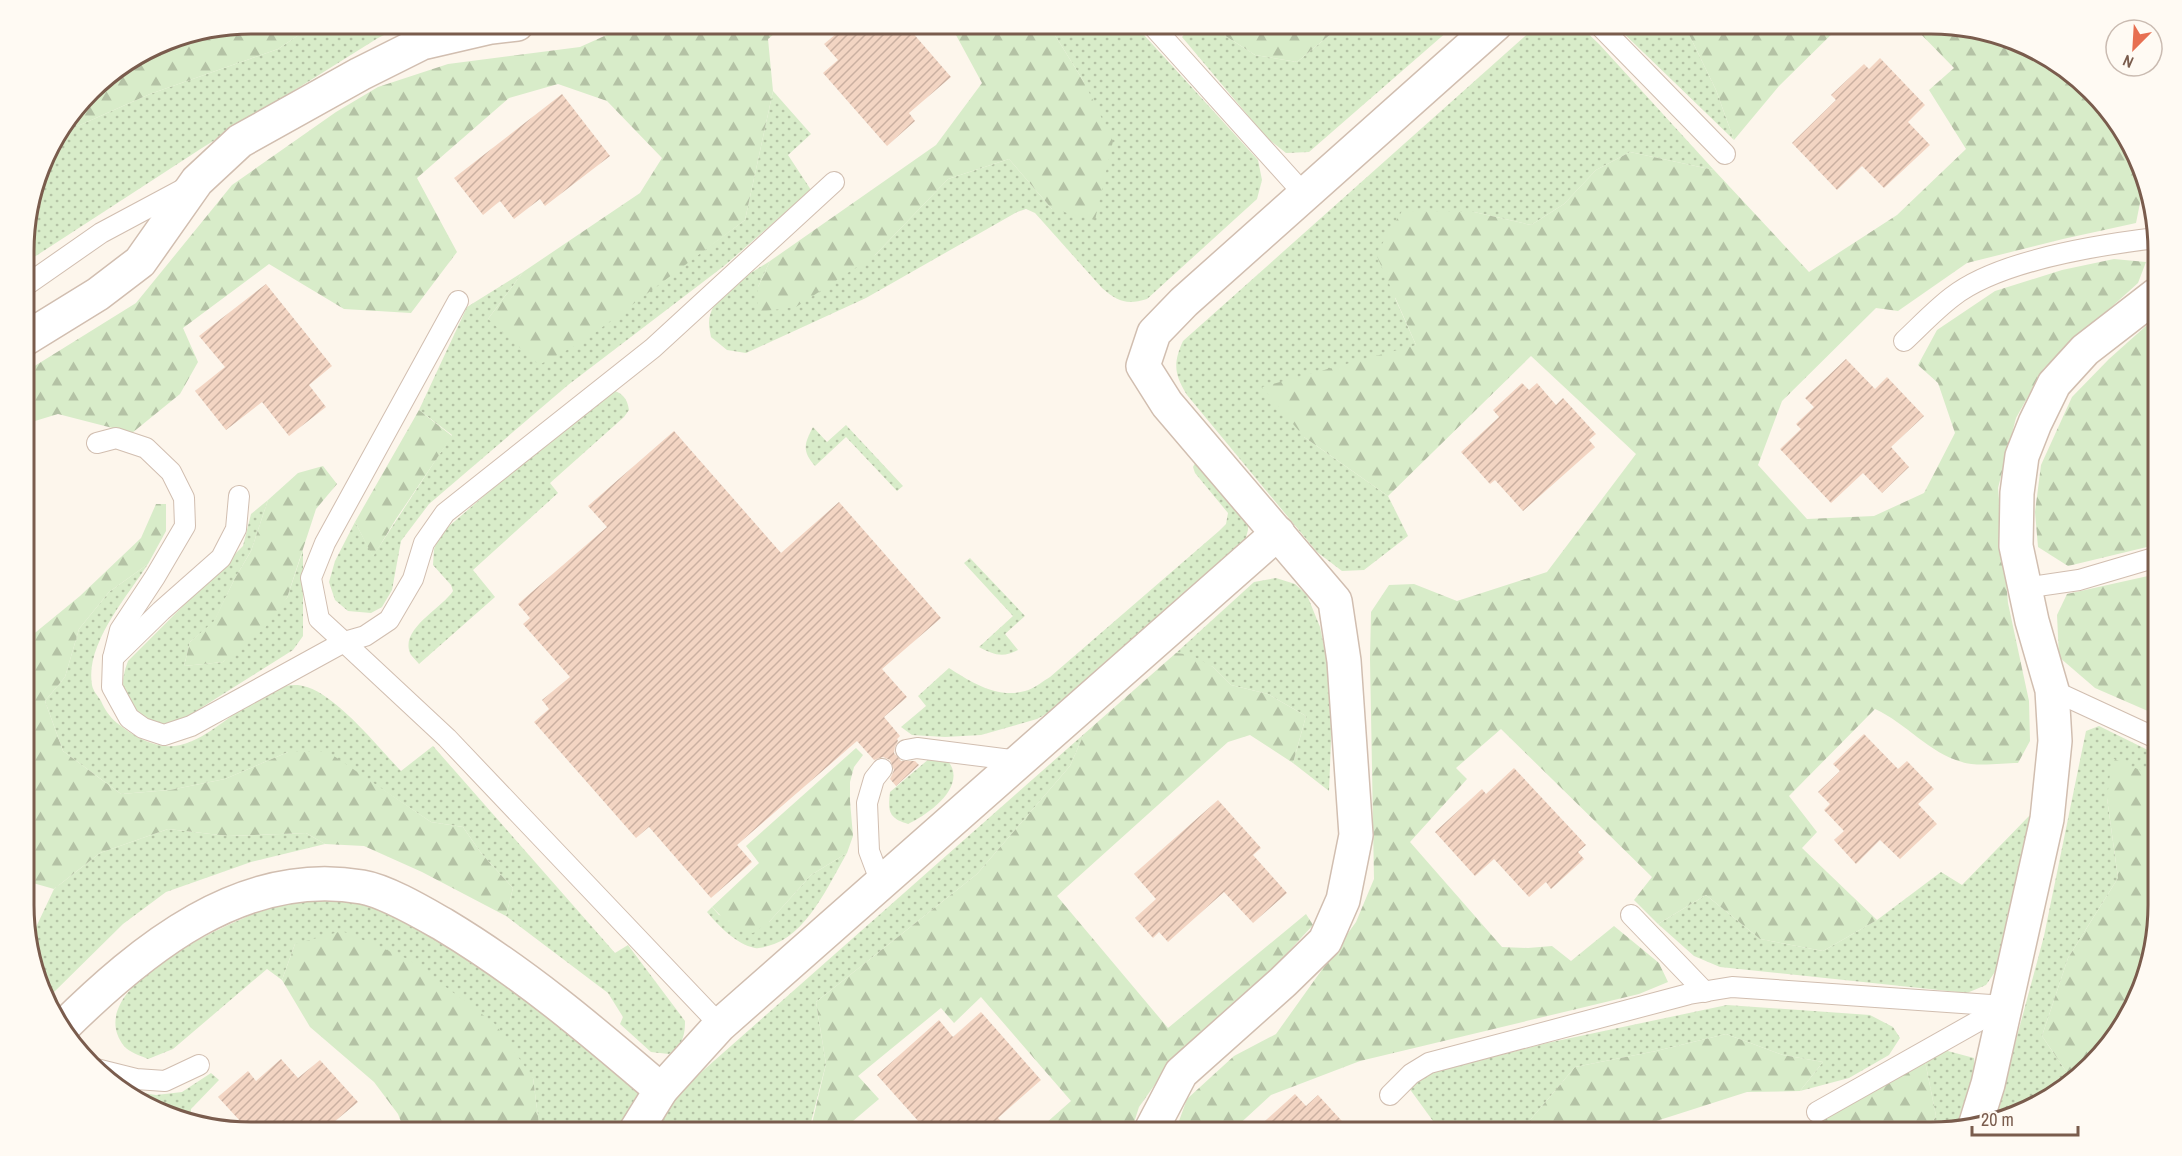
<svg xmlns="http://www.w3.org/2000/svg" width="2182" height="1156" font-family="'Archivo Narrow',sans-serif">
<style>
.grass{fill:url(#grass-dots)}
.forest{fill:url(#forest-firs)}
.building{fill:url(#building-hatch)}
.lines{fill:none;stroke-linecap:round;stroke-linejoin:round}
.service-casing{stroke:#d1beb0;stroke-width:22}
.minor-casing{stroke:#d1beb0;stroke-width:36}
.service{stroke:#fff;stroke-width:20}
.minor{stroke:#fff;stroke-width:33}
.rim{fill:none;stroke:#7a5c4d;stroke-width:3}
</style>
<defs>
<pattern id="grass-dots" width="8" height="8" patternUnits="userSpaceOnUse" patternTransform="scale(1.5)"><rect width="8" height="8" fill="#d8ecc9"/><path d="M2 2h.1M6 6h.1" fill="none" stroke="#b4c2a5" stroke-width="1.8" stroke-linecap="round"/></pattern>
<pattern id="forest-firs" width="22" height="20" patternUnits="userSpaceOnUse" patternTransform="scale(1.5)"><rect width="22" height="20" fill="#d8ecc9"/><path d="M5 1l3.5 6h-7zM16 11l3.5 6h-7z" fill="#b4c2a5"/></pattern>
<pattern id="building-hatch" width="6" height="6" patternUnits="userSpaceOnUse" patternTransform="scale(1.5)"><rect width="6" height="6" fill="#f3d5c3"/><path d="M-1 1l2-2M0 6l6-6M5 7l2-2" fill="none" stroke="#cab0a1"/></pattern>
</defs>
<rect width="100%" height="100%" fill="#fdf6ec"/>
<g class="grass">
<path d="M 315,24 L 406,24 L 378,38 L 202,148 L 25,263 L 25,237 L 47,151 L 62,133 L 150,94 L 278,49 Z"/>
<path d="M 1048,24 L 1134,24 L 1258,160 L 1262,180 L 1257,199 L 1147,299 C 1127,305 1118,302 1102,288 L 1035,213 L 1026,209 L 1017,212 L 866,298 L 746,353 L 727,350 L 711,337 C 710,332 709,327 709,323 C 709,295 750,274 770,261 L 758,287 L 875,255 L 948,179 L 1009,159 L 1052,209 L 1084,82 Z"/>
<path d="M 1193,24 L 1207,24 L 1255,55 L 1297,62 L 1343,24 L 1456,24 L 1309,152 L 1286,153 L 1266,137 L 1182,37 Z"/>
<path d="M 1549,24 L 1578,24 L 1599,44 L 1714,170 L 1630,152 L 1596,170 L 1564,204 L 1531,225 L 1474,212 L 1395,298 L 1416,345 L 1304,437 L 1388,496 L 1408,536 L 1364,570 L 1342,571 L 1317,552 L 1187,395 C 1174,374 1173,363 1183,341 L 1533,29 Z"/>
<path d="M 1614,24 L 1684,24 L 1716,90 L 1734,140 Z"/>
<path d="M 773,91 L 811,134 L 788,155 L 811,190 L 724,266 L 568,385 L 429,504 L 401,541 L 392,590 L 382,607 L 371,613 L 348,611 L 335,600 L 329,582 L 335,561 L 355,522 L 373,556 L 452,435 L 419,410 L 467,307 L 523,272 L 488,319 L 677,270 L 745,220 Z"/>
<path d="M 610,389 C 622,393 627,397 629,410 L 624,417 L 550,483 L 558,493 L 473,570 L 495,597 L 419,664 C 417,661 411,656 410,653 C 400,629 442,608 453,591 L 451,585 L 433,565 L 434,549 L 440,534 L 603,393 Z"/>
<path d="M 846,425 L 903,486 L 897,491 L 846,437 L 815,466 C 802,451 804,444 813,427 L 827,442 Z"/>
<path d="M 1196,461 L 1248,517 L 1248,530 L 1245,541 L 1071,700 L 1037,719 L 981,735 L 945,737 L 912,735 L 901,727 L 926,706 L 918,696 L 949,668 C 971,682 997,699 1025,691 C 1034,689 1043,681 1050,677 L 1219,531 L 1226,524 L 1228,513 L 1195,473 L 1193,467 Z"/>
<path d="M 268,500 L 251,551 L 234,580 L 214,622 L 190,642 L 184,666 L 223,662 L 287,598 L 303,550 L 303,636 L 293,650 L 185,718 L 163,724 L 143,720 C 125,696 117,691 128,661 L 243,546 L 251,514 Z"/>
<path d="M 970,558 L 1025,616 L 1005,634 L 1018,650 C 1003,658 994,655 979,647 L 1013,616 L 964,563 Z"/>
<path d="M 148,564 C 127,597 85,644 92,685 C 93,691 98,696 101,701 C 105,710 109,716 117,723 C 131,734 146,744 165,746 C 211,752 261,671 307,687 C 338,697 377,746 401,771 L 433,746 L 615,953 L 628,945 L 685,1021 C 685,1037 682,1045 669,1054 L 651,1052 L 620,1024 L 623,1017 L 608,993 L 506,916 L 513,888 L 481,853 L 463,827 L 431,822 L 328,753 L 288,752 L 225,779 L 170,790 L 121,794 L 63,751 L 45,701 L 65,677 L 79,629 L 109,592 Z"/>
<path d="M 1276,578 L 1295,584 L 1307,595 L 1320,627 L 1333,691 L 1329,791 L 1293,763 L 1306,716 L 1268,694 L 1231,685 L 1213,667 L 1176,653 L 1254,582 Z"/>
<path d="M 2099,726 L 2158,755 L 2158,781 L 2147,773 L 2107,798 L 2118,878 L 2068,958 L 2042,1036 L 2072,1080 L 2056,1094 L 2003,1120 L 1994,1122 L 2044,936 L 2086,731 Z"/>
<path d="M 1084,734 L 1070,766 L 977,874 L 816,1002 L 826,1064 L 810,1126 L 787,1132 L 652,1132 L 659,1118 L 689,1083 Z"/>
<path d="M 930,758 L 948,761 C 968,786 929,814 908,824 C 888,818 888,811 890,792 Z"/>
<path d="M 2030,815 L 1999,966 L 1986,985 L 1967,993 L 1720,967 L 1694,956 L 1658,924 L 1706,895 L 1760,939 L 1823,951 L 1877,920 L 1941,872 L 1962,885 Z"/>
<path d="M 168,829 L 228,836 L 306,833 L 325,844 L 251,862 L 166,892 L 123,924 L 50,996 L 29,942 L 54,889 L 100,853 Z"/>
<path d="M 847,853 C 829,884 806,937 768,946 C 764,947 759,949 755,948 C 736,944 719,926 707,912 L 712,907 L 719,915 L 769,922 L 811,875 Z"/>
<path d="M 327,897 L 375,906 L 434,937 L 543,1006 L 635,1079 L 640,1099 L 624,1132 L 540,1132 L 533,1078 L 295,944 L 282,980 L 267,969 L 173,1049 L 148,1059 C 141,1056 129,1052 124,1046 C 77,986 236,919 277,905 C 292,900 311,899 327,897 Z"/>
<path d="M 1727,1005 L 1870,1015 L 1893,1027 L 1900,1038 L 1889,1055 L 1849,1078 L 1800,1091 L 1823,1062 L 1783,1055 L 1726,1034 L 1656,1051 L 1575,1067 L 1520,1132 L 1441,1132 L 1409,1088 L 1427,1074 L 1547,1043 Z"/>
<path d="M 1944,1050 L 1974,1058 L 1975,1077 L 1963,1108 L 1959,1129 L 1945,1132 L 1926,1132 L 1936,1116 L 1925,1061 Z"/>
<path d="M 211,1073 L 219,1080 L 191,1109 L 191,1118 L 151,1108 L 124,1090 L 156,1095 L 182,1092 Z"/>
</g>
<g class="forest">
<path d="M 252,24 L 315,24 L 278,49 L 150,94 L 62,133 L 101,81 L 165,41 Z"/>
<path d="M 631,24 L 786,24 L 768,39 L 773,91 L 745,220 L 584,341 L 539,365 L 488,319 L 523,272 L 640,193 L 662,158 L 607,101 L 558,84 L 509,98 L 417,178 L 457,252 L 411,313 L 344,309 L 269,264 L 183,328 L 198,362 L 180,394 L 132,433 L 58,414 L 25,424 L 25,372 L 136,303 L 232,185 L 336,112 L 378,87 L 448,64 L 580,47 Z"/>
<path d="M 950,24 L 1048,24 L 1084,82 L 1113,141 L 1095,220 L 1052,209 L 1009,159 L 948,179 L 875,255 L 796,307 L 758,312 L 758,287 L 770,261 L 936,145 L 982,83 Z"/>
<path d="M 1207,24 L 1343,24 L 1297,62 L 1255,55 Z"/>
<path d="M 1684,24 L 1842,24 L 1779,86 L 1734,140 L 1716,90 Z"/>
<path d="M 1911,24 L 1930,24 L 2031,48 L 2081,81 L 2119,125 L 2143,188 L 2136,223 L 2063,239 L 1967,263 L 1898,311 L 1876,308 L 1782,401 L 1758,465 L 1807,519 L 1874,516 L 1924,493 L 1955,433 L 1938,383 L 1918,365 L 1937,330 L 1995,291 L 2062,270 L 2114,259 L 2146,262 L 2138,283 L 2044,368 L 2016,418 L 1998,488 L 2008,603 L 2029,701 L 2030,741 L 2018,763 C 2003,763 1976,767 1962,762 C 1929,753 1906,723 1875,709 L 1789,796 L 1817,832 L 1802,848 L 1877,920 L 1823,951 L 1760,939 L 1706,895 L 1658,924 L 1634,900 L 1652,877 L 1501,729 L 1456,768 L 1467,779 L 1410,842 L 1502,947 L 1528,948 L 1552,946 L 1571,961 L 1614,926 L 1659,963 L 1668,982 L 1639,994 L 1360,1061 L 1271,1095 L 1234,1129 L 1235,1132 L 1175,1132 L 1187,1099 L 1234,1056 L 1276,1034 L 1356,922 L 1374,879 L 1370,659 L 1371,612 L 1389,585 L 1414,584 L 1457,601 L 1547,572 L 1636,454 L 1531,356 L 1388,496 L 1304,437 L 1262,387 L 1416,345 L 1376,254 L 1402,211 L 1474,212 L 1531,225 L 1564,204 L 1596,170 L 1630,152 L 1714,170 L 1809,272 L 1897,215 L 1966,149 L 1929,90 L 1954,68 Z"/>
<path d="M 2156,317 L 2157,543 L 2147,547 L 2068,566 L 2038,547 L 2035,512 L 2041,465 L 2072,397 L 2109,359 Z"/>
<path d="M 419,410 L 452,436 L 396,519 L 373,557 L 355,522 Z"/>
<path d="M 323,466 L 337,484 L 316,509 L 287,598 L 264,629 L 223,662 L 184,666 L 190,642 L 214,621 L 234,580 L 251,551 L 268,500 L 298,473 Z"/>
<path d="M 156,504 L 166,504 L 166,531 L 148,564 L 109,592 L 79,629 L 65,677 L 45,701 L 63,751 L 121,794 L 170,790 L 225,779 L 288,752 L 328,752 L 431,822 L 463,827 L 481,853 L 513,888 L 506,916 L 422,872 L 364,846 L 325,844 L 306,833 L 228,836 L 168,829 L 100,853 L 54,889 L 26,881 L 25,641 L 80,596 L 141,538 Z"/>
<path d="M 2157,574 L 2157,715 L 2095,688 L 2059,657 L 2057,615 L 2067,594 Z"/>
<path d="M 1176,653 L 1191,655 L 1213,667 L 1231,685 L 1268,694 L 1306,716 L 1293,763 L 1250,735 L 1228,742 L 1057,896 L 1168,1028 L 1306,914 L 1313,925 L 1246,998 L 1168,1066 L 1139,1107 L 1131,1132 L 1036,1132 L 1071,1101 L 981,997 L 954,1023 L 941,1008 L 858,1076 L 879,1099 L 840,1132 L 810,1132 L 826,1064 L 816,1002 L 977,874 L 1070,766 L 1084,734 Z"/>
<path d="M 856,748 L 863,755 L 854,767 L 850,782 L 850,801 L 853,836 L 847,853 L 811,875 L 769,922 L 753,933 L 735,930 L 712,907 L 759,863 L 746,846 Z"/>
<path d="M 2112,758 L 2147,773 L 2158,781 L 2158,904 L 2134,1005 L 2101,1055 L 2072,1080 L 2042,1036 L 2068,958 L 2118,878 L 2107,798 Z"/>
<path d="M 342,931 L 410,960 L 495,1024 L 533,1078 L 540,1132 L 405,1132 L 398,1114 L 374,1082 L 310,1027 L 282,980 L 295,944 Z"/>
<path d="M 1726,1034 L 1783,1055 L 1823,1062 L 1800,1091 L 1747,1092 L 1622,1132 L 1520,1132 L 1575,1067 L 1656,1051 Z"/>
<path d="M 1925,1061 L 1936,1116 L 1926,1132 L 1802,1132 Z"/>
</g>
<g class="building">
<path d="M 848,24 L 905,24 L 951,77 L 909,113 L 915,121 L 887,146 L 823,73 L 838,60 L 824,44 Z"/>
<path d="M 1880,58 L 1925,105 L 1908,122 L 1930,145 L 1884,188 L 1862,166 L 1837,190 L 1792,143 L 1836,100 L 1831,95 L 1864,64 L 1869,69 Z"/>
<path d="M 562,94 L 610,156 L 545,206 L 540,199 L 514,219 L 500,201 L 483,215 L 454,178 Z"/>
<path d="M 266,284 L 332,366 L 309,385 L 326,407 L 289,436 L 262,402 L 226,430 L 195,391 L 225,367 L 199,336 Z"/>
<path d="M 1846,359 L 1875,389 L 1887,377 L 1924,416 L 1891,447 L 1909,467 L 1882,493 L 1863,473 L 1831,503 L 1780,449 L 1801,429 L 1796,424 L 1814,407 L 1805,398 Z"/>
<path d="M 1522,383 L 1529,390 L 1537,383 L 1556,405 L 1563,398 L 1596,434 L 1589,440 L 1595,447 L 1523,511 L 1495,480 L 1490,484 L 1461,452 L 1499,417 L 1493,410 Z"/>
<path d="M 674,431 L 781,553 L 839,502 L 941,618 L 882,669 L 907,697 L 884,717 L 900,736 L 897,739 L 898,741 L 895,747 L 894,753 L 901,761 L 915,761 L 919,765 L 896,786 L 890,779 L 894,770 L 890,760 L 883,757 L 874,760 L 857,741 L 737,845 L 752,862 L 711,898 L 649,827 L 636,838 L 534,722 L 549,709 L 542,700 L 570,677 L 523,624 L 530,618 L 518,604 L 607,527 L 588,506 Z"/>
<path d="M 1864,734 L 1898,769 L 1907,761 L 1934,789 L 1918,804 L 1937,824 L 1900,859 L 1880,840 L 1856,864 L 1834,840 L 1844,831 L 1824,810 L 1830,804 L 1818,792 L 1840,771 L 1833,764 Z"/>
<path d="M 1514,768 L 1586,845 L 1578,852 L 1584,859 L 1551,889 L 1546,882 L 1529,897 L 1494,859 L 1475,876 L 1435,832 L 1482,789 L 1486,794 Z"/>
<path d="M 1218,800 L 1261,848 L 1253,855 L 1287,893 L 1253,923 L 1224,892 L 1168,942 L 1159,932 L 1153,938 L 1135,918 L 1156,899 L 1134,874 Z"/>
<path d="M 981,1012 L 1041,1080 L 998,1118 L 1011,1132 L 928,1132 L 877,1075 L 939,1020 L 953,1037 Z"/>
<path d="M 281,1059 L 298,1078 L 320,1060 L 358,1102 L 322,1132 L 252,1132 L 241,1129 L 241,1122 L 218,1097 L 248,1071 L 256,1081 Z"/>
<path d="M 1295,1094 L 1306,1106 L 1318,1095 L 1352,1132 L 1253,1132 Z"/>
</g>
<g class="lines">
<g class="service-casing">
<g id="service">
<path d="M 1151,24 L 1305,195"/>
<path d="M 1598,24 L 1725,154"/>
<path d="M 25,286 L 101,233 L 187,187"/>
<path d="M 1904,341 C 1920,326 1935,310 1952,297 C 1998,261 2098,245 2156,238"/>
<path d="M 97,443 L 116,438 L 146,448 L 171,472 L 184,498 L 185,526 L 155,577 L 120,630 L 113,658 L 112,687 L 129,718 L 143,728 L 164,735 L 191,726 L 344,642 L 319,619 L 311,578 L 325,543 L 458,301"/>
<path d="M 2025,588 L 2079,580 L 2157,557"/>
<path d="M 113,658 L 161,611 L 221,558 L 236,529 L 239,496"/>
<path d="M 2052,690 L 2158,739"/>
<path d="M 906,750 L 917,748 L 1020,761"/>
<path d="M 881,883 L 869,851 L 867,803 L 874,779 L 882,769"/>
<path d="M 1631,915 L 1705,992"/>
<path d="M 720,1025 L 447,738 L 344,642 L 365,636 L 389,620 L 413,579 L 424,543 L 445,513 L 653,348 L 834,182"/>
<path d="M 96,1069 L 136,1079 L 165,1081 L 199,1065"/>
<path d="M 1390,1095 L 1411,1074 L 1429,1063 L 1689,994 L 1732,987 L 2005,1006"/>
<path d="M 1817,1112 L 2005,1006"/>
</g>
</g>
<g class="minor-casing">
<g id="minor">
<path d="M 25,339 L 98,294 L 140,262 L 197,181 L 240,141 L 360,74 L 422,43 L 491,27 L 517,24"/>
<path d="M 62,1028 C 141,950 242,866 362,887 C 386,891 423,913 444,925 C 524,973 591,1030 661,1090"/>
<path d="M 1975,1126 L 1988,1084 L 2047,819 L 2055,741 L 2052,690 L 2032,621 L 2016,546 L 2017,493 L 2022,456 L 2035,423 L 2054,384 L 2085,350 L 2156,295"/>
<path d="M 635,1132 L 661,1090 L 720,1025 L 1278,533"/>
<path d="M 1150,1132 L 1181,1073 L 1283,982 L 1325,941 L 1343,900 L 1356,835 L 1344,661 L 1335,601 L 1167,404 L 1143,366 L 1154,333 L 1184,302 L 1496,24"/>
</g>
</g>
<use href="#service" class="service"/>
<use href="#minor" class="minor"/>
</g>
<path d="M0 0H2182V1156H0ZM251 34H1931A217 217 0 0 1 2148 251V905A217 217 0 0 1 1931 1122H251A217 217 0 0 1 34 905V251A217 217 0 0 1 251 34Z" fill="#fffaf3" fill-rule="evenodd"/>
<path class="rim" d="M251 34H1931A217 217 0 0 1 2148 251V905A217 217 0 0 1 1931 1122H251A217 217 0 0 1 34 905V251A217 217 0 0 1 251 34Z"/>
<g transform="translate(2134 48) rotate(204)"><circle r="28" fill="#fffaf3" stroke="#cabbb1" stroke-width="1.5"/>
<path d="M0-4.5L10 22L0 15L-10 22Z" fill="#e76f51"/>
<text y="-9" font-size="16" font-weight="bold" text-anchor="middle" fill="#7a5c4d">N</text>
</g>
<path d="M1972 1126v9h106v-9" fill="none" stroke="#7a5c4d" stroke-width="3"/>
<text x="1981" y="1126" font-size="18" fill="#7a5c4d" stroke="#fffaf3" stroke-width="4.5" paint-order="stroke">20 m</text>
</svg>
